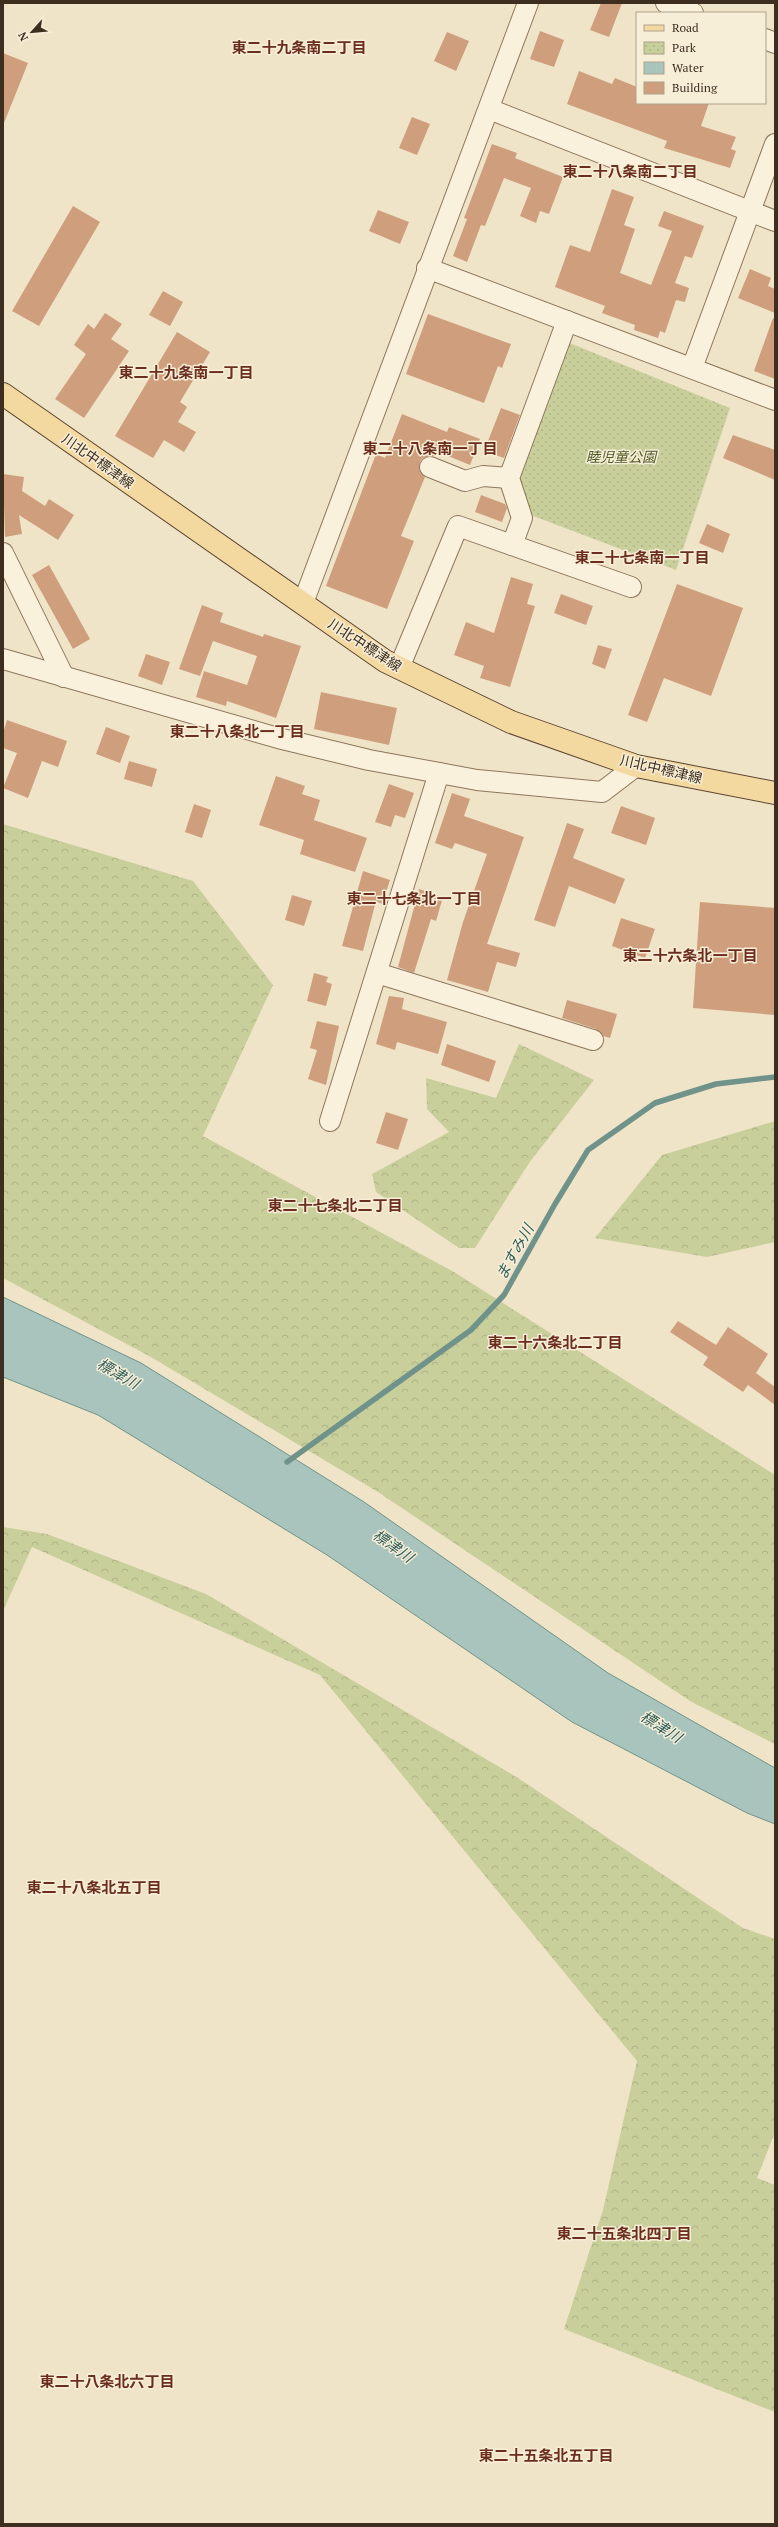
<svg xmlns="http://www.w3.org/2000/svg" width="778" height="2527" font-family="'PT Serif','Noto Sans JP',serif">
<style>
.forest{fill:url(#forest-crowns)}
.park{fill:url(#park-dots)}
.water{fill:#a9c4bc;stroke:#6f938a}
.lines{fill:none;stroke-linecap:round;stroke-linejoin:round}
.stream{stroke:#6f938a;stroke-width:5.5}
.building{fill:#cf9f7d}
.minor-casing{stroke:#8d765c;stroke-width:22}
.major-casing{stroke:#5b4430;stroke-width:24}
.minor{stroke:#faf1dc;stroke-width:20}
.major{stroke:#f3d9a0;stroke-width:22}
.labels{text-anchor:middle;stroke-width:3;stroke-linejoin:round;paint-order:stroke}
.park-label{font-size:14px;font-style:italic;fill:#4d5a26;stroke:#f7eed8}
.street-label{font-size:14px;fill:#3d2e20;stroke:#f7eed8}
.neighbourhood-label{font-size:15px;font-weight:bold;fill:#6b2e1e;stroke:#f7eed8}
.water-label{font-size:15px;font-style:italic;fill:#2f5d5a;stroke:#f7eed8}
</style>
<defs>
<pattern id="forest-crowns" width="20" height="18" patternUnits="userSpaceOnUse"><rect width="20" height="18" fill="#c9cf9b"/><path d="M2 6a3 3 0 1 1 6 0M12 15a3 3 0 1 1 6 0" fill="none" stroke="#aeb285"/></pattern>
<pattern id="park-dots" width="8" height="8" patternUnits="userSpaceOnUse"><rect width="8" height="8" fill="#c9cf9b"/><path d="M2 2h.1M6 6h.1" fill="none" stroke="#aeb285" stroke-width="1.8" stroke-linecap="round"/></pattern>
</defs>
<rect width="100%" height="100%" fill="#f0e4c8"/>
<g class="forest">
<path d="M 3,824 L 193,881 L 273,985 L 203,1136 L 454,1272 L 775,1475 L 775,1744 L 690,1701 L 378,1492 L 149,1356 L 3,1278 Z"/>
<path d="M 519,1044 L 594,1080 L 529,1163 L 475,1248 L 459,1248 L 376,1192 L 372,1174 L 449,1132 L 427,1109 L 426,1078 L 496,1098 Z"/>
<path d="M 775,1121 L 775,1242 L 707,1257 L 595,1238 L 662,1155 Z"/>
<path d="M 3,1527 L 47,1534 L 206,1594 L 518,1778 L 743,1928 L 775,1939 L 775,2132 L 757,2178 L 775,2185 L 775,2412 L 564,2329 L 603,2210 L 637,2061 L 320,1675 L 32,1547 L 3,1611 Z"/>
</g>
<path class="park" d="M 567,342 L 730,408 L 676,570 L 528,514 L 517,479 Z"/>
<path class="water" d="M 3,1297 L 141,1363 L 364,1502 L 608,1673 L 775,1768 L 775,1824 L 747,1813 L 572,1722 L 327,1555 L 98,1415 L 3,1377 Z"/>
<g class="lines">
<path class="stream" d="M 287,1462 L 471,1330 L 504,1295 L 555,1204 L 588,1150 L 655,1103 L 716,1084 L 775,1077"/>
</g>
<g class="building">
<path d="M 601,3 L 622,3 L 609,37 L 590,30 Z"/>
<path d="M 540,31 L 564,40 L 554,67 L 530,59 Z"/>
<path d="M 447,32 L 469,41 L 456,71 L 434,61 Z"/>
<path d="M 3,53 L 28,63 L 4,123 L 3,123 Z"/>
<path d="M 579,71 L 612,84 L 615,78 L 637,87 L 637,103 L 709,103 L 701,126 L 736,137 L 731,149 L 736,151 L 730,168 L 664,148 L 667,141 L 567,104 Z"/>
<path d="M 412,117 L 430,124 L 417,155 L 399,148 Z"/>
<path d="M 492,144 L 517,153 L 515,158 L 563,177 L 549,214 L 540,211 L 536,223 L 520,216 L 531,188 L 504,178 L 485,226 L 481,225 L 467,262 L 453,256 L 467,219 L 464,218 Z"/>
<path d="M 612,189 L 634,197 L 624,225 L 635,229 L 620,273 L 651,285 L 672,231 L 658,226 L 664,211 L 704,226 L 692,258 L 685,256 L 675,283 L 689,288 L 685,302 L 676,300 L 665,333 L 660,331 L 658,338 L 634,330 L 635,325 L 602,313 L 605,306 L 555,287 L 570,245 L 590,252 Z"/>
<path d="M 73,206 L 100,222 L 39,326 L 12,311 Z"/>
<path d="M 378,210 L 409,222 L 400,244 L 369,231 Z"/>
<path d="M 750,269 L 771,278 L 768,286 L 775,289 L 775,313 L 738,298 Z"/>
<path d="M 163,291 L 183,302 L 170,326 L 149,315 Z"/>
<path d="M 105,313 L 122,324 L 111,339 L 129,351 L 84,418 L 55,399 L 86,354 L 74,345 L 88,324 L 94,329 Z"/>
<path d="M 428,314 L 511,344 L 502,368 L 498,366 L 484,403 L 406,374 Z"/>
<path d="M 773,318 L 775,319 L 775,379 L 754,371 Z"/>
<path d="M 177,332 L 210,352 L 180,402 L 187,407 L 178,422 L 196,432 L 184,452 L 164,440 L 153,458 L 115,436 Z"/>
<path d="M 501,408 L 520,415 L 504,458 L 484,451 Z"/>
<path d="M 402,414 L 447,432 L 449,427 L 480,439 L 470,465 L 436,451 L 434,456 L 423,458 L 420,462 L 419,469 L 425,477 L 401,536 L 414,541 L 387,609 L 326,586 L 376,454 L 385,458 Z"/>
<path d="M 733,435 L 775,450 L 775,480 L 723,458 Z"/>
<path d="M 3,474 L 24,477 L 22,491 L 45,506 L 49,499 L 74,515 L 58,540 L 19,515 L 22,534 L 5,537 Z"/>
<path d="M 481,495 L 505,504 L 507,508 L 502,522 L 475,512 Z"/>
<path d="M 707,524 L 730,534 L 723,553 L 699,543 Z"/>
<path d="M 49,565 L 90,639 L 73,649 L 32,575 Z"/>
<path d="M 511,577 L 533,584 L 527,604 L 535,606 L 510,687 L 480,678 L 484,666 L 454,655 L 466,622 L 494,633 Z"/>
<path d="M 677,584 L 743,608 L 711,696 L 664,678 L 647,722 L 628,715 Z"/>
<path d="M 561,594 L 593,606 L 586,625 L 554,613 Z"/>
<path d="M 202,605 L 223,613 L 220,622 L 263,637 L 264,634 L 301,646 L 276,718 L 227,701 L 226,706 L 196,697 L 204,671 L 247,685 L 257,656 L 213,641 L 200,676 L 179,669 Z"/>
<path d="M 598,645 L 612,649 L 605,669 L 592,664 Z"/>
<path d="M 146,654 L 170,662 L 162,685 L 138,676 Z"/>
<path d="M 321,692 L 397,708 L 389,745 L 314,729 Z"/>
<path d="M 7,720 L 67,741 L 58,767 L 42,761 L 28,798 L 3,788 L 17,753 L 3,748 L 3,733 Z"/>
<path d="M 106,727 L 130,736 L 120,763 L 96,754 Z"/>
<path d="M 129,761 L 157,769 L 152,787 L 124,779 Z"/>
<path d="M 276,776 L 305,786 L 302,794 L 320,800 L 314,820 L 367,838 L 355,872 L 300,854 L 304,840 L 259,825 Z"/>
<path d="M 389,784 L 414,793 L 405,818 L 395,815 L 391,827 L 375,822 Z"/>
<path d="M 452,793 L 470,799 L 464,816 L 524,837 L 487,944 L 520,953 L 516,967 L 497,962 L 488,992 L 447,980 L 463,922 L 487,854 L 455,843 L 452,849 L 435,843 Z"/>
<path d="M 194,804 L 211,810 L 202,838 L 185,832 Z"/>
<path d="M 621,806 L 655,818 L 646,845 L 611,833 Z"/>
<path d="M 567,823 L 584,829 L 573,858 L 625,879 L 615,904 L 569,886 L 555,927 L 534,920 Z"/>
<path d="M 363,871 L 390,880 L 382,904 L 376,901 L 363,951 L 342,946 Z"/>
<path d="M 419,889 L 443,897 L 436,921 L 431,919 L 414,973 L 398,967 Z"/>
<path d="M 292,895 L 312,901 L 304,926 L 285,920 Z"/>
<path d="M 700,902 L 775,908 L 775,1015 L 693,1008 Z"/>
<path d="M 621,918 L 655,929 L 645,958 L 612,946 Z"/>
<path d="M 314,973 L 328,977 L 326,982 L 332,984 L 326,1006 L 307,1001 Z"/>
<path d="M 389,996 L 404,998 L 402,1009 L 447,1022 L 438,1054 L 397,1042 L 395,1050 L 376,1044 Z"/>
<path d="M 567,1000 L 617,1014 L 610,1038 L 603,1036 L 596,1029 L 562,1018 Z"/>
<path d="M 317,1021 L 339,1026 L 326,1085 L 308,1079 L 317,1050 L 310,1048 Z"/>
<path d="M 447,1044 L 496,1061 L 489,1082 L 441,1065 Z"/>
<path d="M 386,1112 L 408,1119 L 398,1150 L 376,1143 Z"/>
<path d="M 678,1321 L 716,1345 L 728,1327 L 768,1354 L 756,1373 L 775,1387 L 775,1405 L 748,1385 L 743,1392 L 703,1365 L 708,1357 L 670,1332 Z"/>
</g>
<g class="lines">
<g class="minor-casing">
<g id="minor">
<path d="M 666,3 L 693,13"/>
<path d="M 765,39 L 775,43"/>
<path d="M 489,109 L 775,221"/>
<path d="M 427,268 L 775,400"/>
<path d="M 692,368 L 775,144"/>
<path d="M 430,467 L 465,481 L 483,476 L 509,478"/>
<path d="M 512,545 L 522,518 L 509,478 L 567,321"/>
<path d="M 3,553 L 64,677"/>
<path d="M 303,603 L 528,3"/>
<path d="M 3,659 L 278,738 L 369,760 L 477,780 L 602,792 L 636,766"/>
<path d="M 399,668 L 458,526 L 631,587"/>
<path d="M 377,973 L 593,1040"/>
<path d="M 330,1121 L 439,773"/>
</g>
</g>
<g class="major-casing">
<path id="major" d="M 3,394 L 385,661 L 511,722 L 636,766 L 775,793"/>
</g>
<use href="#minor" class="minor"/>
<use href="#major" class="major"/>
</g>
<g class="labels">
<g class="park-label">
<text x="621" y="462">睦児童公園</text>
</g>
<g class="street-label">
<text transform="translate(98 461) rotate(35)" y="5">川北中標津線</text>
<text transform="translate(365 645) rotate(33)" y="5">川北中標津線</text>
<text transform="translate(661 769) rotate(13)" y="5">川北中標津線</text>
</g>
<g class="neighbourhood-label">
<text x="299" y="53">東二十九条南二丁目</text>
<text x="630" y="177">東二十八条南二丁目</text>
<text x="186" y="378">東二十九条南一丁目</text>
<text x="430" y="454">東二十八条南一丁目</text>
<text x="642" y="563">東二十七条南一丁目</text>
<text x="237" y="737">東二十八条北一丁目</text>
<text x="414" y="904">東二十七条北一丁目</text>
<text x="690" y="961">東二十六条北一丁目</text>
<text x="335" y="1211">東二十七条北二丁目</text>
<text x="555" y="1348">東二十六条北二丁目</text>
<text x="94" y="1893">東二十八条北五丁目</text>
<text x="624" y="2239">東二十五条北四丁目</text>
<text x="107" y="2387">東二十八条北六丁目</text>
<text x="546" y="2461">東二十五条北五丁目</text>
</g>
<g class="water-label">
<text transform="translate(515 1252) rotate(-61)" y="5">ますみ川</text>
<text transform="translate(118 1374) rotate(30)" y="5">標津川</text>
<text transform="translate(393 1546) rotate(35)" y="5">標津川</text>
<text transform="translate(661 1727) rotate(32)" y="5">標津川</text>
</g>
</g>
<rect width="778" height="2527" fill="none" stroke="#3d2e20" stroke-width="8"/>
<rect x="636" y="12" width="130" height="92" fill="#f7eed8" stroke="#ada18e"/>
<rect x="644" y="25" width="20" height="6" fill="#f3d9a0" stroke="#ada18e"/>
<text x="672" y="32" font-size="12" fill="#3d2e20">Road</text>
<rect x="644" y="42" width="20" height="12" fill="url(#park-dots)" stroke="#ada18e"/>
<text x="672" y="52" font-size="12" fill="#3d2e20">Park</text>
<rect x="644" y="62" width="20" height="12" fill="#a9c4bc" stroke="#ada18e"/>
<text x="672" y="72" font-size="12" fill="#3d2e20">Water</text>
<rect x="644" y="82" width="20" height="12" fill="#cf9f7d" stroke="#ada18e"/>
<text x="672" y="92" font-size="12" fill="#3d2e20">Building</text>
<g transform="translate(32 32) rotate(243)" stroke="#f7eed8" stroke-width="3" paint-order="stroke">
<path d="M0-3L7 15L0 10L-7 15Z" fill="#3d2e20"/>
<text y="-6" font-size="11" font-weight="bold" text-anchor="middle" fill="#3d2e20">N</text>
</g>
</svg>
